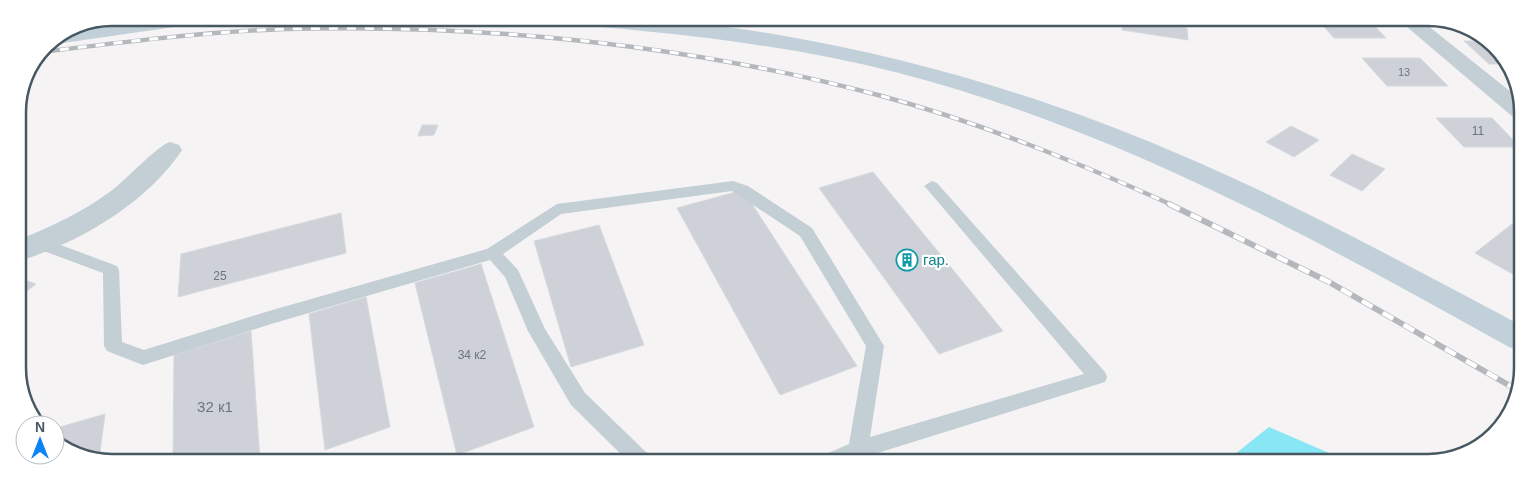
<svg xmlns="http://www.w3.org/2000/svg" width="1540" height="480" font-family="Helvetica,sans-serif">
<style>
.water{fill:#89e6f5}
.building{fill:#ced2d8;stroke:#d6d9de}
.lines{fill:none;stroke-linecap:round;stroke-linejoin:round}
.lane{fill:#c3ced5;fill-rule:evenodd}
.street{fill:#c3ced5;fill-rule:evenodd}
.secondary{fill:#c2d0da;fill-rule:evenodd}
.rail-far1-casing{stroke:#b4b8bd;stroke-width:4.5}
.rail-casing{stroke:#b4b8bd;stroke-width:6}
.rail-far1{stroke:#fff;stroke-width:3;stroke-dasharray:9;stroke-linecap:butt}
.rail{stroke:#fff;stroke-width:4.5;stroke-dasharray:12;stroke-linecap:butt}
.labels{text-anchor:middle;stroke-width:4.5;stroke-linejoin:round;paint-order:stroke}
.far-number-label{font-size:11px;fill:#6a7680}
.number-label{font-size:12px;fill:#6a7680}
.culture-label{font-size:15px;fill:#0d838f;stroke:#fff;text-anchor:start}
.near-number-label{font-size:15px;fill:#6a7680}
.rim{fill:none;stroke:#485862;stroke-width:2.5}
</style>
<rect width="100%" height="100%" fill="#f5f3f3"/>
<path class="water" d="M 1269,427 L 1350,462 L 1225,462 Z"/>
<g class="building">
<path d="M 1123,20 L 1161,20 L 1162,24 L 1187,28 L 1188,40 L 1122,30 Z"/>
<path d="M 1318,20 L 1369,20 L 1386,38 L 1334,38 Z"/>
<path d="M 1464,41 L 1486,41 L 1499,49 L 1506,64 L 1489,64 Z"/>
<path d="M 1362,58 L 1420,58 L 1448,86 L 1387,86 Z"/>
<path d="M 1436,118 L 1492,118 L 1520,147 L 1464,147 Z"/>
<path d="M 422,125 L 438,125 L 434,135 L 418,136 Z"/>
<path d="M 1291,126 L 1319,140 L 1294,157 L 1266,142 Z"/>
<path d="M 1352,154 L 1385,169 L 1362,191 L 1330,175 Z"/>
<path d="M 873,172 L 1003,331 L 939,354 L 819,188 Z"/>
<path d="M 743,190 L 857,366 L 780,395 L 677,208 Z"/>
<path d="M 341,213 L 346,253 L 178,297 L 181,254 Z"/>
<path d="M 1512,224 L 1520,228 L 1520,278 L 1475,253 Z"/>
<path d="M 599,225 L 644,345 L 571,367 L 534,241 Z"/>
<path d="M 481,264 L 534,427 L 457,455 L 415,283 Z"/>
<path d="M 19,278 L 36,284 L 19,297 Z"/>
<path d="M 366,297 L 390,427 L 325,450 L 309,314 Z"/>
<path d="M 251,331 L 260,460 L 173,460 L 174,355 Z"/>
<path d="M 105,414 L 99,459 L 88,459 L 58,441 L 60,427 Z"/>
</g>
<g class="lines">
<path class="lane" d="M 733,181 L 748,186 L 812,228 L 881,341 L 884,346 L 870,437 L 1084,374 L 927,189 L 924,186 L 932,181 L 937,183 L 1105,372 L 1107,377 L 1105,382 L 852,461 L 821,461 L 824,455 L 849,444 L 866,346 L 800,236 L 732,191 L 561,214 L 503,254 L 518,270 L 545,329 L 585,393 L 649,455 L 652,461 L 628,461 L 571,405 L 528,331 L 505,277 L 490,260 L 271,324 L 143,365 L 107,351 L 104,346 L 103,273 L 33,247 L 31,243 L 33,239 L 39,237 L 117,266 L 119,270 L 122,342 L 144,350 L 269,311 L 487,249 L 557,204 Z"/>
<g class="street">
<path d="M 1400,21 L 1422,21 L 1521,100 L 1521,119 L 1513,117 Z"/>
<path d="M 170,142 L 179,145 L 182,150 C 147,203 79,243 19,261 L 18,240 C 51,227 83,212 111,191 C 126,180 157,146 170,142 Z"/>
</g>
<g class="secondary">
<path d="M 155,18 L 205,18 L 202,22 L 195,24 L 56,44 L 49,42 L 68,30 Z"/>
<path d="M 567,19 C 637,13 710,24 779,35 C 913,58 1045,97 1169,150 C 1282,197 1390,256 1498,313 L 1520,325 L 1520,351 L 1509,347 C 1313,238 1118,130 899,73 C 793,46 686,34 577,25 L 570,23 Z"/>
</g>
<g class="rail-far1-casing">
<g id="rail-far1">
<path d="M 104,19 L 113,18"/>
<path d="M 42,52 C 123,42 204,32 285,29 C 486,24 684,44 878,95 C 979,122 1077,162 1172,205"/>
</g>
</g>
<g class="rail-casing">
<path id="rail" d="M 1169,204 L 1329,282 L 1519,391"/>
</g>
<use href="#rail-far1" class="rail-far1"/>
<use href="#rail" class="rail"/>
</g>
<defs>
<g id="building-ring" transform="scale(1.125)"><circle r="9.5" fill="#fff" stroke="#0f9aa8" stroke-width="1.5"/><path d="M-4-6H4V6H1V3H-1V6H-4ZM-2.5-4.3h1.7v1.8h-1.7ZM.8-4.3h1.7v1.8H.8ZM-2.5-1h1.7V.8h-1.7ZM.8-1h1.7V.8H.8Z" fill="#0f9aa8"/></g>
</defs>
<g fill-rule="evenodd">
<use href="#building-ring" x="907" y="260"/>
</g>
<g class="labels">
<g class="far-number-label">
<text x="1404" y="76">13</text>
</g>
<g class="number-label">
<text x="1478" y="135">11</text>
<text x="220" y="280">25</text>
<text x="472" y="359">34 к2</text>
</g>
<g class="culture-label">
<text x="923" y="265">гар.</text>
</g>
<g class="near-number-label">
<text x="215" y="412">32 к1</text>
</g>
</g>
<path d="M0 0H1540V480H0ZM112 26H1428A86 86 0 0 1 1514 112V368A86 86 0 0 1 1428 454H112A86 86 0 0 1 26 368V112A86 86 0 0 1 112 26Z" fill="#fff" fill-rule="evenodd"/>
<path class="rim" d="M112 26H1428A86 86 0 0 1 1514 112V368A86 86 0 0 1 1428 454H112A86 86 0 0 1 26 368V112A86 86 0 0 1 112 26Z"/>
<g transform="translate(40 440)"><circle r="24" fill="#ffffff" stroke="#b6bcc0"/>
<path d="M0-4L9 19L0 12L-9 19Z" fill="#0a83f7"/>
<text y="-8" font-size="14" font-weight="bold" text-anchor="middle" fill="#485862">N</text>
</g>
</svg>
